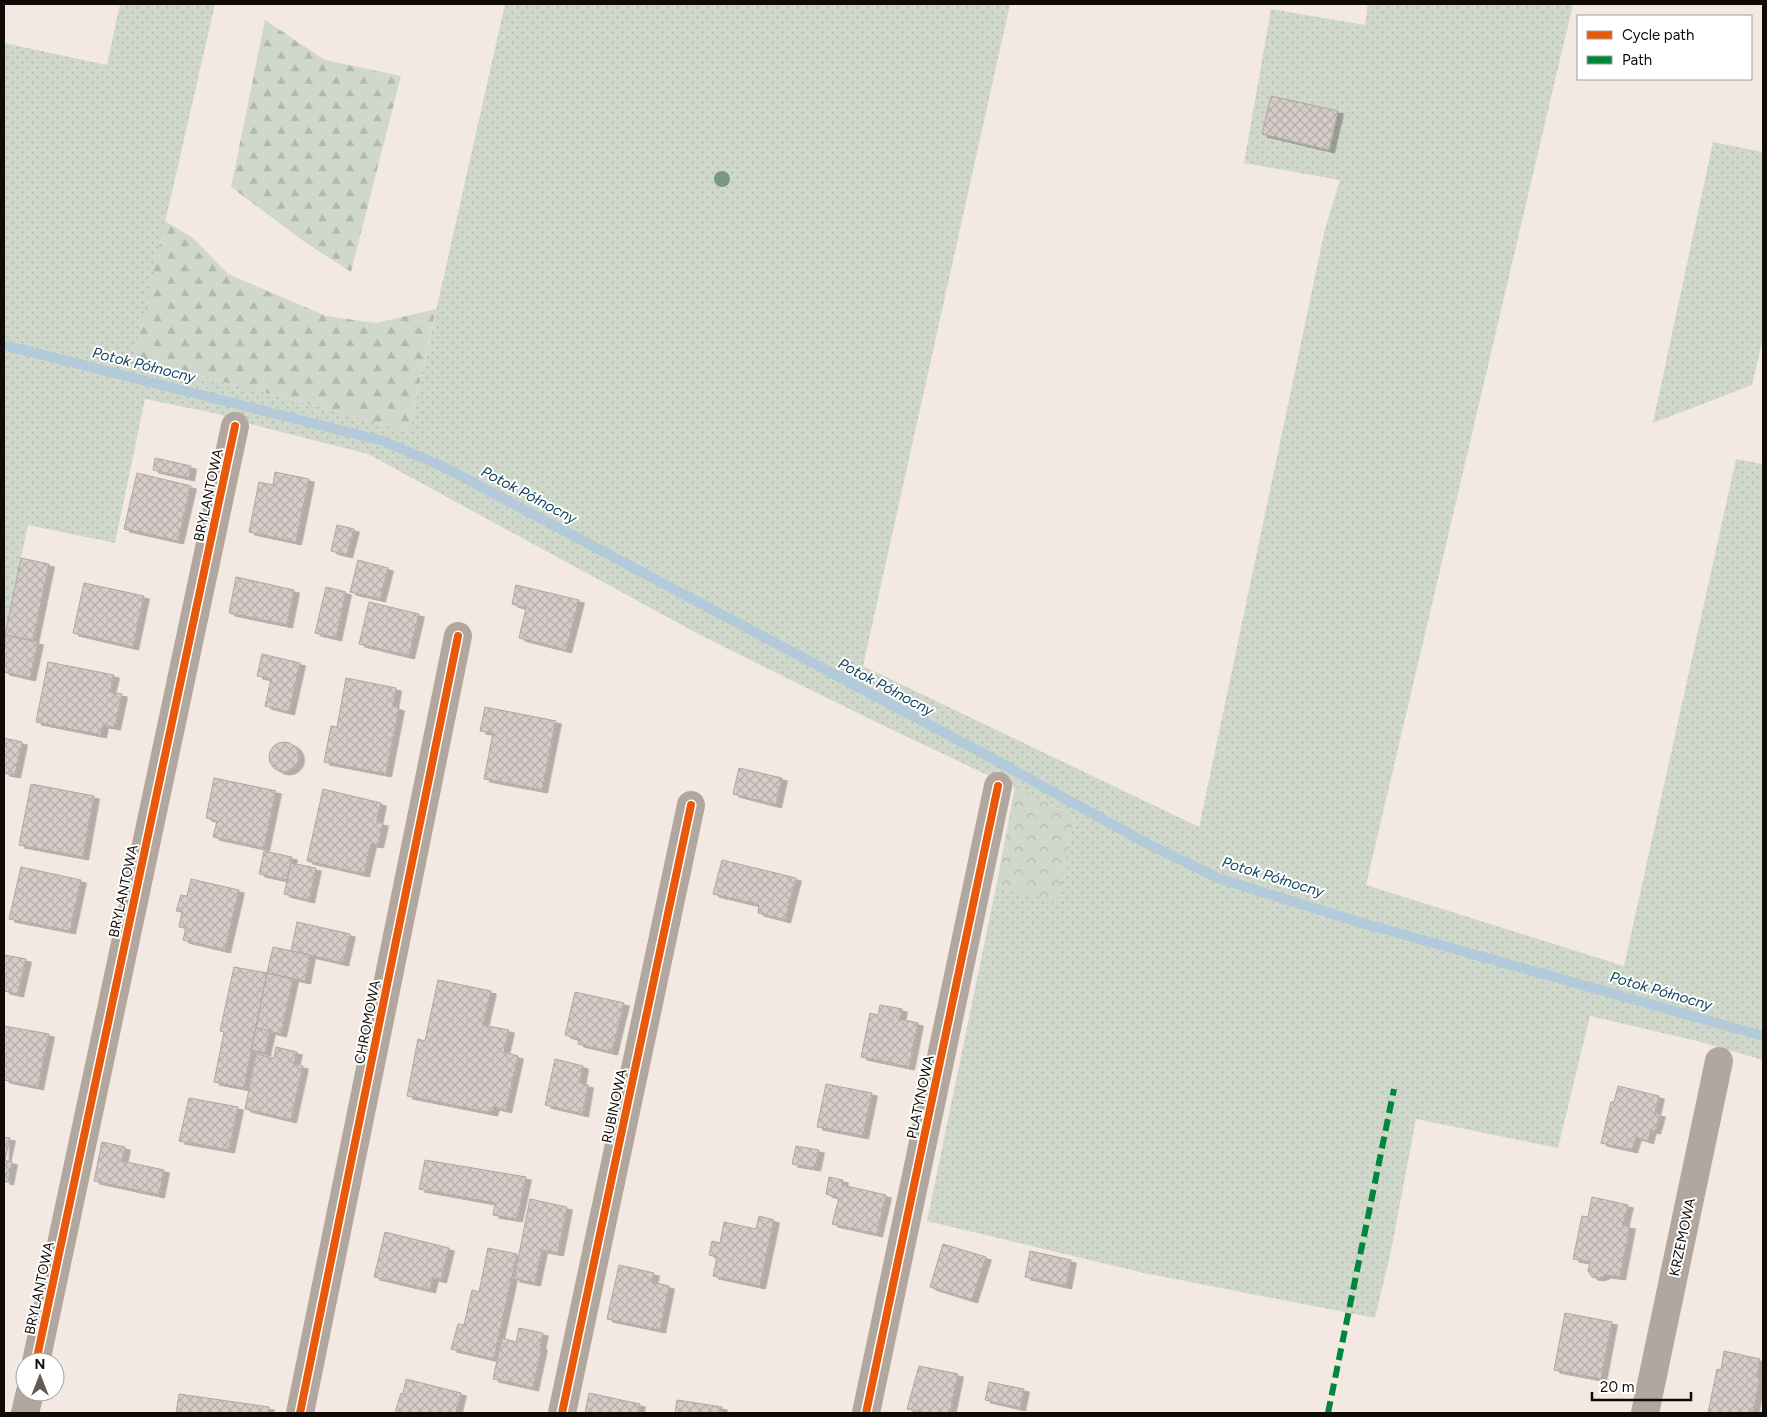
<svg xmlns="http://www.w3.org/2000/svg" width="1767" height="1417" font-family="Figtree,sans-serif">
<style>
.grass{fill:url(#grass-dots)}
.forest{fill:url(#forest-firs)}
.park{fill:url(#park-crowns)}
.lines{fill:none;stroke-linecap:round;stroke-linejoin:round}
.stream{stroke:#b2cada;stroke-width:10}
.building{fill:url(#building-cross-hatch);stroke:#afa6a2;filter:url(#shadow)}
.minor{stroke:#b1a79e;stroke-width:28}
.quiet{stroke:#00873e;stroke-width:6;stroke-dasharray:12 6;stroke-linecap:butt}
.cycleway-casing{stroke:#fff;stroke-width:11}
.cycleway{stroke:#e8590c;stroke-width:8}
.tree{fill:#7a9881}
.labels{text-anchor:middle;stroke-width:4;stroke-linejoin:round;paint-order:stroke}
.street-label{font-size:14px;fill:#110b07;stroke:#fff}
.water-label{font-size:15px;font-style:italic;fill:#10435e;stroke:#fff}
</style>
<defs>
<pattern id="grass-dots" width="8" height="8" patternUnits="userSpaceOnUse" patternTransform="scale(1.25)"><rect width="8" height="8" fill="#d0d8cb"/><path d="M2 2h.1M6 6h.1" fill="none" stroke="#b2b8ad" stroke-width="1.8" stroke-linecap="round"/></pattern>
<pattern id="forest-firs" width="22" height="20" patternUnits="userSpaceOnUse" patternTransform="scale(1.25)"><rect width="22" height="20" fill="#d0d8cb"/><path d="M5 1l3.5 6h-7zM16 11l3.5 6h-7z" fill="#b2b8ad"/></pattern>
<pattern id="park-crowns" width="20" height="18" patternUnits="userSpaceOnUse" patternTransform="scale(1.25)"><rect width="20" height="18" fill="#d0d8cb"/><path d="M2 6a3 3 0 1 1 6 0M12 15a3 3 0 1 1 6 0" fill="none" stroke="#b2b8ad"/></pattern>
<pattern id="building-cross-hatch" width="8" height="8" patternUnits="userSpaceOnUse" patternTransform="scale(1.25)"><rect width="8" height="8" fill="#d5ccc8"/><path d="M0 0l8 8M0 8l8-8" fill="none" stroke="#b6aeaa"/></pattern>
<filter id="shadow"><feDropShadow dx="5.5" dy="3" stdDeviation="0" flood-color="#0004"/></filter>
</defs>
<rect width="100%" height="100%" fill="#f4e9e2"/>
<g class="grass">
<path d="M 120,4 L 215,4 L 134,358 L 409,431 L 505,4 L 1010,4 L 863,666 L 1199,827 L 1325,229 L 1340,180 L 1244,163 L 1271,9 L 1365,25 L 1368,4 L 1573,4 L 1366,885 L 1624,966 L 1736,459 L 1763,464 L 1763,1060 L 1701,1042 L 1590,1016 L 1558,1148 L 1416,1119 L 1391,1251 L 1375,1318 L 1144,1273 L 927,1221 L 996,887 L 1057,899 L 1074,816 L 878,723 L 702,636 L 368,454 L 250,424 L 218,414 L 145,399 L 115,543 L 28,525 L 4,641 L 4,43 L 107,65 Z"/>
<path d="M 1713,142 L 1763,152 L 1763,338 L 1752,385 L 1653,423 Z"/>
</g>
<g class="forest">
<path d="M 265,20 L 325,60 L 401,76 L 351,272 L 306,243 L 231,187 Z"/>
<path d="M 165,221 L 193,238 L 228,274 L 326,316 L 376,323 L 436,309 L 409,431 L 134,358 Z"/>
</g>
<path class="park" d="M 1015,787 L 1074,816 L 1057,900 L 996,887 Z"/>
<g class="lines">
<path class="stream" d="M 4,345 L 383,441 L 446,468 L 988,756 L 1146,843 L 1220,879 L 1359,922 L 1763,1036"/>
</g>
<g class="building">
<path d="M 1271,96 L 1338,111 L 1329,150 L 1262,134 Z"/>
<path d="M 155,458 L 191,466 L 189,478 L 153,470 Z"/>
<path d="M 275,472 L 309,479 L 296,542 L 249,532 L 259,482 L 273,485 Z"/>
<path d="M 137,473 L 191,486 L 178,541 L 124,529 Z"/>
<path d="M 337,525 L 354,529 L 347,555 L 331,551 Z"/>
<path d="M 21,558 L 49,564 L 33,641 L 5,635 Z"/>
<path d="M 358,560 L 388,568 L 380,599 L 350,592 Z"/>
<path d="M 236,577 L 294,590 L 287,625 L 229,613 Z"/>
<path d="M 84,583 L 144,596 L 133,647 L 73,633 Z"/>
<path d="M 516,585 L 579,600 L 566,650 L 519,638 L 526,608 L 512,604 Z"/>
<path d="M 326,587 L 346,592 L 336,638 L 315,633 Z"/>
<path d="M 369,602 L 419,614 L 409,656 L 359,644 Z"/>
<path d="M 5,635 L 38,642 L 30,678 L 4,672 Z"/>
<path d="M 262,654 L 300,663 L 289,712 L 265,706 L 271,679 L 257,676 Z"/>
<path d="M 48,662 L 114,675 L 110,692 L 122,694 L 115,727 L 103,725 L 101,735 L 36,722 Z"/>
<path d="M 346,678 L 396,688 L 393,706 L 399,708 L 386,774 L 324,762 L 331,726 L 337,727 Z"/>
<path d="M 485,707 L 556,721 L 542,790 L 484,779 L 493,733 L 480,731 Z"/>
<path d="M 4,738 L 22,742 L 15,775 L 4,773 Z"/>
<circle cx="284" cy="757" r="15"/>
<path d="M 739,768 L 782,778 L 776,805 L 733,794 Z"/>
<path d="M 214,778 L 276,791 L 264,848 L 213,837 L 217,821 L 206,818 Z"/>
<path d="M 31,784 L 94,796 L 83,857 L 19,845 Z"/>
<path d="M 323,789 L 381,803 L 377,822 L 383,823 L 378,845 L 371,844 L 364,874 L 307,861 Z"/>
<path d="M 264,851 L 292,857 L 287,880 L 259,874 Z"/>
<path d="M 722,860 L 796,878 L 785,920 L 758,913 L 759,905 L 713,894 Z"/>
<path d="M 291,863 L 316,868 L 309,900 L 284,894 Z"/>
<path d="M 21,867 L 81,880 L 70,931 L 9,919 Z"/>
<path d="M 191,879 L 239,890 L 225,950 L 183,940 L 186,928 L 179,927 L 182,912 L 176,911 L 181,895 L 187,896 Z"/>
<path d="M 297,922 L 350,934 L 343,963 L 291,951 Z"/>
<path d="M 273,947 L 310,955 L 305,981 L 267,973 Z"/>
<path d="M 4,955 L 26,959 L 18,994 L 4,991 Z"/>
<path d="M 234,967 L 267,973 L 244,1088 L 214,1082 L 224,1032 L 220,1031 Z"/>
<path d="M 267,973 L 293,979 L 281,1034 L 256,1028 Z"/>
<path d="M 438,980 L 491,991 L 483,1025 L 509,1030 L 504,1052 L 518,1056 L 506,1110 L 494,1107 L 492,1113 L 407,1096 L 418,1039 L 425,1041 Z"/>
<path d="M 575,992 L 624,1003 L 612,1052 L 578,1044 L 579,1039 L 565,1035 Z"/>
<path d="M 880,1005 L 902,1009 L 900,1019 L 918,1023 L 909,1067 L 861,1057 L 870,1013 L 878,1015 Z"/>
<path d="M 4,1026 L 49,1034 L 38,1087 L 4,1080 Z"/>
<path d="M 256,1028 L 270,1031 L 265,1053 L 251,1050 Z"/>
<path d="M 276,1047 L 297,1052 L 294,1064 L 303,1066 L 291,1120 L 245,1109 L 256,1054 L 274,1058 Z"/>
<path d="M 555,1059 L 583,1066 L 580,1083 L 588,1085 L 583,1114 L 545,1105 Z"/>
<path d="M 826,1084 L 872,1093 L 863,1136 L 817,1127 Z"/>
<path d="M 1618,1086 L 1659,1096 L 1655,1113 L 1660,1114 L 1655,1131 L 1651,1130 L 1648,1141 L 1636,1137 L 1632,1150 L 1601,1143 L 1611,1102 L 1614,1102 Z"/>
<path d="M 189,1098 L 238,1107 L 229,1150 L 179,1141 Z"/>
<path d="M 4,1137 L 10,1138 L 5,1160 L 12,1162 L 8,1182 L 4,1181 Z"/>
<path d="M 102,1142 L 125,1147 L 122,1161 L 164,1170 L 159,1195 L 94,1181 Z"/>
<path d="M 796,1146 L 819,1150 L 815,1168 L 792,1164 Z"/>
<path d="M 425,1160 L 526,1177 L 517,1219 L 493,1215 L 495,1203 L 419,1189 Z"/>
<path d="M 829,1177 L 843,1180 L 842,1185 L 886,1195 L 877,1234 L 832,1224 L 839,1198 L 826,1194 Z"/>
<path d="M 1592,1197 L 1628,1205 L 1623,1225 L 1630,1226 L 1620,1277 L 1606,1275 L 1599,1278 L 1592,1277 L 1588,1271 L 1590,1262 L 1573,1259 L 1582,1216 L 1588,1217 Z"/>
<path d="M 530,1199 L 567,1207 L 558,1253 L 542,1250 L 535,1283 L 514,1279 Z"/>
<path d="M 759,1216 L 774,1220 L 760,1286 L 713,1276 L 717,1257 L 709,1255 L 712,1241 L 720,1243 L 724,1222 L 756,1229 Z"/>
<path d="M 385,1232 L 449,1248 L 441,1280 L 433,1278 L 430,1290 L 374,1277 Z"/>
<path d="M 943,1244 L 986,1257 L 972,1300 L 930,1287 Z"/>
<path d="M 488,1248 L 517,1254 L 494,1359 L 451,1349 L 458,1324 L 464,1325 L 472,1290 L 479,1292 Z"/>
<path d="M 1030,1251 L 1071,1260 L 1066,1286 L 1025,1277 Z"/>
<path d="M 619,1265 L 654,1273 L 652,1282 L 669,1286 L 660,1330 L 607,1319 Z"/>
<path d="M 1565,1313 L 1612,1322 L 1601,1379 L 1554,1370 Z"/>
<path d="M 519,1328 L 543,1333 L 540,1346 L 542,1347 L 533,1388 L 493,1379 L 502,1338 L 516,1342 Z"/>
<path d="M 1724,1351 L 1760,1359 L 1757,1377 L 1760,1378 L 1753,1413 L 1708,1413 L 1717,1369 L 1721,1370 Z"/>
<path d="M 919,1366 L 958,1374 L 950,1413 L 927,1413 L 907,1409 Z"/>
<path d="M 406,1379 L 461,1393 L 456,1413 L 395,1413 L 401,1393 L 403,1394 Z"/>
<path d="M 989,1382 L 1024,1389 L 1020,1408 L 985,1400 Z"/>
<path d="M 589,1393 L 640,1404 L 638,1413 L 585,1413 Z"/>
<path d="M 179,1394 L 269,1407 L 268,1413 L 176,1413 Z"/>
<path d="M 677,1400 L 722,1407 L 721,1413 L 675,1413 Z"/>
</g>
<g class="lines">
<g class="minor">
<path d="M 36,1362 L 235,426"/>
<path d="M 25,1413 L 30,1392"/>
<path d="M 300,1413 L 458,636"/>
<path d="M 562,1413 L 691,805"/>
<path d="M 866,1413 L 998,786"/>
<path d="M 1645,1413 L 1719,1061"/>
</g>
<path class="quiet" d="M 1328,1413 L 1394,1089"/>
<g class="cycleway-casing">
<g id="cycleway">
<path d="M 36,1362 L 235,426"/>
<path d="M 300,1413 L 458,636"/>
<path d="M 562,1413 L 691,805"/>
<path d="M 866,1413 L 998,786"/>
</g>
</g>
<use href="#cycleway" class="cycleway"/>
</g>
<circle class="tree" cx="722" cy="179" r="8"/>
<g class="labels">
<g class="street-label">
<text transform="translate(208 495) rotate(-78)" y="5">BRYLANTOWA</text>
<text transform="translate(123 891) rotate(-78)" y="5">BRYLANTOWA</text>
<text transform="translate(367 1022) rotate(-79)" y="5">CHROMOWA</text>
<text transform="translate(920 1097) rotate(-78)" y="5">PLATYNOWA</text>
<text transform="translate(614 1106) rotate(-78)" y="5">RUBINOWA</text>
<text transform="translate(1682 1237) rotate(-78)" y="5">KRZEMOWA</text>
<text transform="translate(39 1288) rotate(-78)" y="5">BRYLANTOWA</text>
</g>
<g class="water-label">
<text transform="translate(144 365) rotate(14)" y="5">Potok Północny</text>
<text transform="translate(529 495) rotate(28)" y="5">Potok Północny</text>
<text transform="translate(886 687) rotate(28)" y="5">Potok Północny</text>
<text transform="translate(1273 877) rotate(17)" y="5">Potok Północny</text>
<text transform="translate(1661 991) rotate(16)" y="5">Potok Północny</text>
</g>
</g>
<rect width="1767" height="1417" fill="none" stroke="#110b07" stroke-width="10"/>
<rect x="1577" y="15" width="175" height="65" fill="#ffffff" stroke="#a09d9c"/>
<rect x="1587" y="31" width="25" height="8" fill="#e8590c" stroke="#a09d9c"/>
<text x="1622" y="40" font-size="15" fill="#110b07">Cycle path</text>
<rect x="1587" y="56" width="25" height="8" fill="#00873e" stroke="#a09d9c"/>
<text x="1622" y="65" font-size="15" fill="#110b07">Path</text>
<g transform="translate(40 1377)"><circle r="24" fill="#ffffff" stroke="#a09d9c"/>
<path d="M0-4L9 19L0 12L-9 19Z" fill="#605954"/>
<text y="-8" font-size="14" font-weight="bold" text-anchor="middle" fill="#110b07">N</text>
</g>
<path d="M1592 1392v8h99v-8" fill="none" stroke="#110b07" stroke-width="2.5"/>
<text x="1600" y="1392" font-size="15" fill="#110b07" stroke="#ffffff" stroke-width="4" paint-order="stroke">20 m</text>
</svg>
